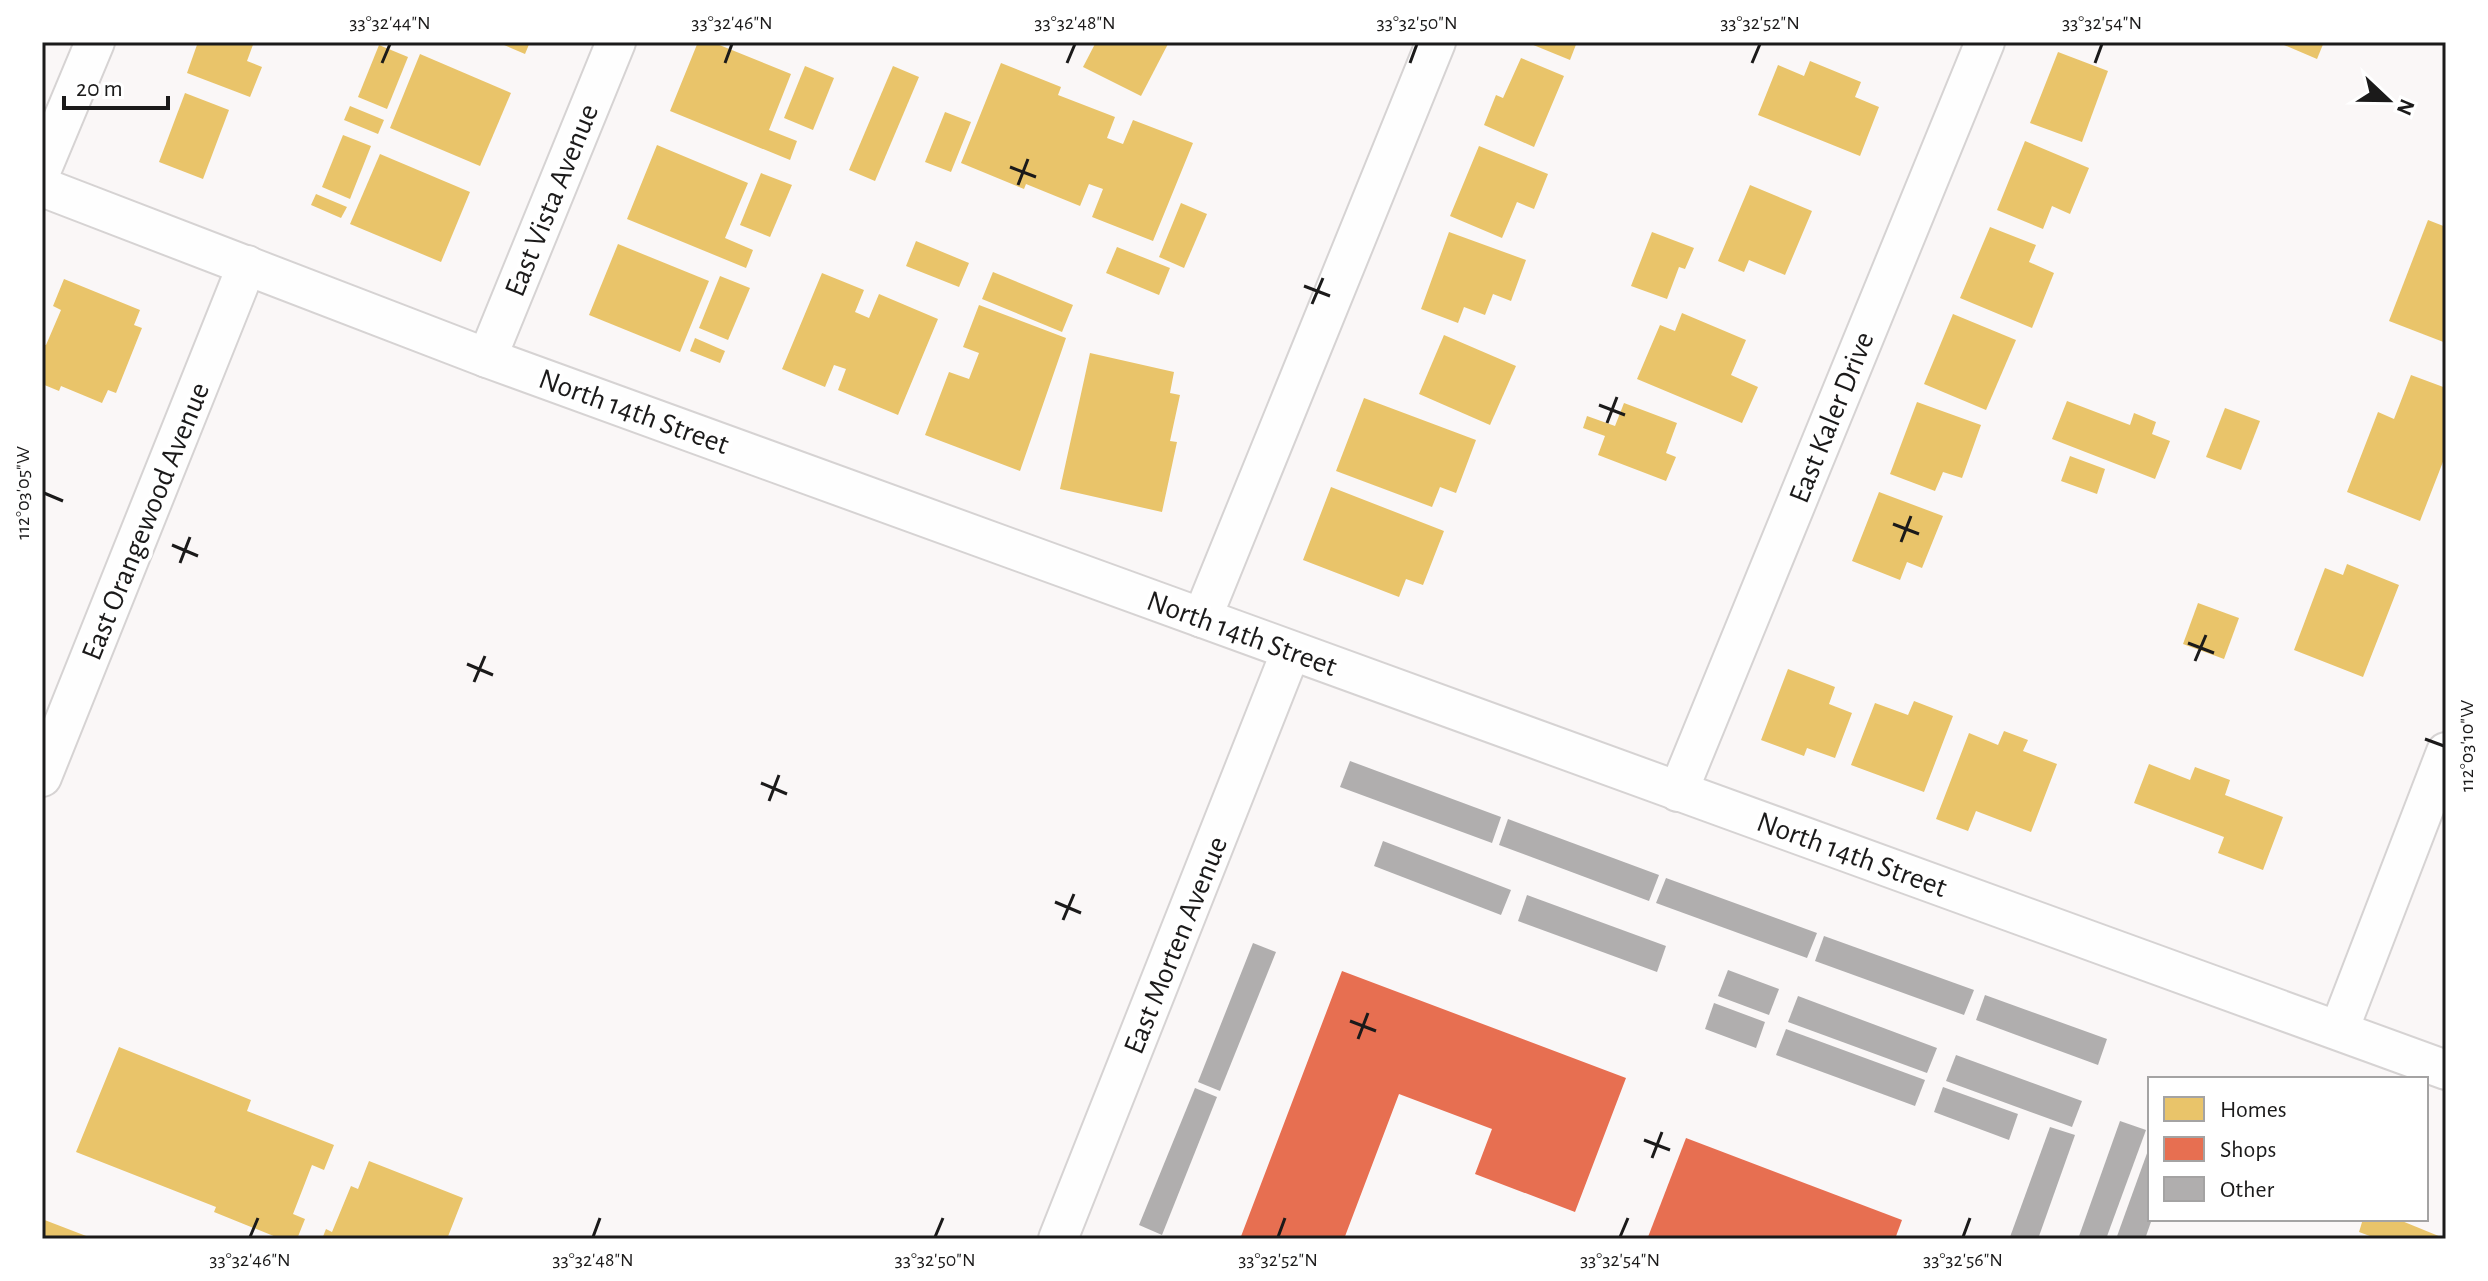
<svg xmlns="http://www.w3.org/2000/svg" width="2488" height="1281" font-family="'Alegreya Sans',sans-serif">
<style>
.homes{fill:#e9c46a}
.shops{fill:#e76f51}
.building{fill:#b0aeae}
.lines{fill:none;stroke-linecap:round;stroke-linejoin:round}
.minor-casing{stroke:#d6d3d3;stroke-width:42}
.minor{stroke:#fefefe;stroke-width:38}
.ticks{fill:none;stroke:#1b1a1a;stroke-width:3}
.labels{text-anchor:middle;stroke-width:8;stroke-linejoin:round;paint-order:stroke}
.street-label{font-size:30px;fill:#1b1a1a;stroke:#fff}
.neatline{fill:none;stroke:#1b1a1a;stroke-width:3}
.ticks-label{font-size:20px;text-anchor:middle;fill:#1b1a1a}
</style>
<rect width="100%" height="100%" fill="#faf7f7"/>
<g class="homes">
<path d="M 198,42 L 254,42 L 247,61 L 262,67 L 250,97 L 187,73 Z"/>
<path d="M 497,42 L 530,42 L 525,54 Z"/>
<path d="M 698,42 L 712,42 L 791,74 L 769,130 L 797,141 L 790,160 L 670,111 Z"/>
<path d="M 1096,42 L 1169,42 L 1141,96 L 1083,67 Z"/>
<path d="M 1526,42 L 1577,42 L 1570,60 Z"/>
<path d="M 2277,42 L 2324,42 L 2317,59 Z"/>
<path d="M 379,45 L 408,57 L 387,109 L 358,97 Z"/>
<path d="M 2058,52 L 2108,71 L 2082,142 L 2030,123 Z"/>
<path d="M 420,54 L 511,93 L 480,166 L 390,128 Z"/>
<path d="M 1521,58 L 1564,76 L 1534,147 L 1484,125 L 1496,95 L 1503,98 Z"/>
<path d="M 1810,61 L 1861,82 L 1855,97 L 1879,107 L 1860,156 L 1758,115 L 1778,65 L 1804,76 Z"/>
<path d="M 1001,63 L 1061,87 L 1058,95 L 1115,117 L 1107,138 L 1123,144 L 1133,120 L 1193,143 L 1153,241 L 1092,217 L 1103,189 L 1089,184 L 1080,206 L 1026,184 L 1024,189 L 961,163 Z"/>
<path d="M 805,66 L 834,78 L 813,130 L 784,118 Z"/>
<path d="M 893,66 L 919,77 L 875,181 L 849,170 Z"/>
<path d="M 185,93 L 229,110 L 203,179 L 159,162 Z"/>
<path d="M 350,106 L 384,120 L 378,134 L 344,120 Z"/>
<path d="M 945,112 L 971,122 L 951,172 L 925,162 Z"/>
<path d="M 343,135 L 371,146 L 350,199 L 322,187 Z"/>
<path d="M 2025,141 L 2089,168 L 2070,214 L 2052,206 L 2043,229 L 1997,210 Z"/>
<path d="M 657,145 L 748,183 L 725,238 L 753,250 L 746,268 L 627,219 Z"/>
<path d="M 1479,146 L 1548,174 L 1534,209 L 1517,202 L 1502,238 L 1450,216 Z"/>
<path d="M 380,154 L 470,192 L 441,262 L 350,224 Z"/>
<path d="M 761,173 L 792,185 L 770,237 L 740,225 Z"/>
<path d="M 1750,185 L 1812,211 L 1785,275 L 1749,260 L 1744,272 L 1718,261 Z"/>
<path d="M 316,194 L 347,207 L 341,218 L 311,205 Z"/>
<path d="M 1181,203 L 1207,214 L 1184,268 L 1159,257 Z"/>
<path d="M 2428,220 L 2446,227 L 2446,343 L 2389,321 Z"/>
<path d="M 1990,227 L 2036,245 L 2029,262 L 2054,273 L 2032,328 L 1960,298 Z"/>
<path d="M 1449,232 L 1526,260 L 1511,301 L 1493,294 L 1485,315 L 1464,307 L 1458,323 L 1421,309 Z"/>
<path d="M 1652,232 L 1694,248 L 1685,269 L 1679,267 L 1667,299 L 1631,286 Z"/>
<path d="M 916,241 L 969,263 L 959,287 L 906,266 Z"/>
<path d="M 618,244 L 709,281 L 680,352 L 589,315 Z"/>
<path d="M 1117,247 L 1170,268 L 1159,295 L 1106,273 Z"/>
<path d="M 993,272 L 1073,305 L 1062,332 L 982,299 Z"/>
<path d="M 822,273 L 864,290 L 855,312 L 869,318 L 879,294 L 938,319 L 898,415 L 838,390 L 846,369 L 834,365 L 825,387 L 782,369 Z"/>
<path d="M 720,276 L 750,288 L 728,340 L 699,328 Z"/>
<path d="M 64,279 L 140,310 L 134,325 L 142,328 L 116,393 L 108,390 L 102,403 L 61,386 L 59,391 L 42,384 L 42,344 L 46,345 L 61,310 L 53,306 Z"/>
<path d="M 979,305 L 1066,338 L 1020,471 L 925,435 L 949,372 L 969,379 L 979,353 L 963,347 Z"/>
<path d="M 1682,313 L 1746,340 L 1731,375 L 1758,387 L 1742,423 L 1637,379 L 1660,325 L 1675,331 Z"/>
<path d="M 1953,314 L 2016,340 L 1986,410 L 1924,384 Z"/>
<path d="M 1444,335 L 1516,366 L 1490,425 L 1419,394 Z"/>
<path d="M 695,338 L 725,351 L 720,363 L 690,351 Z"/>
<path d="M 1090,353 L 1174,372 L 1170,393 L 1180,395 L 1170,441 L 1177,442 L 1162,512 L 1060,489 Z"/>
<path d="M 2411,375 L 2446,388 L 2446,454 L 2420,521 L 2347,492 L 2378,412 L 2394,419 Z"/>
<path d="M 1364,398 L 1476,440 L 1456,493 L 1440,487 L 1432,507 L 1336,471 Z"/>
<path d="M 2067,401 L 2130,425 L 2134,413 L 2156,422 L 2152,434 L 2170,441 L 2155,479 L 2052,439 Z"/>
<path d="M 1917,402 L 1981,425 L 1962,478 L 1943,472 L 1935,491 L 1890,474 Z"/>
<path d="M 1624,403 L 1677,423 L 1666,453 L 1676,457 L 1666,481 L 1598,455 L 1605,436 L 1583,428 L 1587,416 L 1615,426 Z"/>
<path d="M 2225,408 L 2260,421 L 2241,470 L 2206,457 Z"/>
<path d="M 2070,456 L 2105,469 L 2097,494 L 2061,481 Z"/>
<path d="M 1331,487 L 1444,531 L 1423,585 L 1406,579 L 1399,597 L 1303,560 Z"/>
<path d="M 1879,492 L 1943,516 L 1922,568 L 1907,562 L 1900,580 L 1852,561 Z"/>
<path d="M 2347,564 L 2399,585 L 2363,677 L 2294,650 L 2325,568 L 2343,575 Z"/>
<path d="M 2198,603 L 2239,618 L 2224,659 L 2183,644 Z"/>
<path d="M 1788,669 L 1835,687 L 1829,704 L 1852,713 L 1835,758 L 1807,748 L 1804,756 L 1761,740 Z"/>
<path d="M 1914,701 L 1953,716 L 1924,792 L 1851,765 L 1875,703 L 1908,715 Z"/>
<path d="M 2004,731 L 2028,740 L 2023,751 L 2057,764 L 2031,832 L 1976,811 L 1968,831 L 1936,819 L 1969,733 L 1998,745 Z"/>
<path d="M 2149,764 L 2190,780 L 2195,767 L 2230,780 L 2225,795 L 2283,817 L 2263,870 L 2218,853 L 2224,837 L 2134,803 Z"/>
<path d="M 119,1047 L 251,1100 L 247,1111 L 334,1145 L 324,1170 L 312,1165 L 293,1214 L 305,1219 L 297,1239 L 281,1239 L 214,1212 L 216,1207 L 76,1152 Z"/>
<path d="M 369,1161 L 463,1198 L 447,1239 L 322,1239 L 326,1229 L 332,1232 L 351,1186 L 358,1189 Z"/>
<path d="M 42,1219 L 94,1239 L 42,1239 Z"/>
<path d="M 2363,1219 L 2397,1219 L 2446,1239 L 2378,1239 L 2359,1232 Z"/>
</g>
<g class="shops">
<path d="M 1342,971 L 1626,1078 L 1575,1212 L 1475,1174 L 1492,1129 L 1399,1094 L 1344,1239 L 1240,1239 Z"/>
<path d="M 1686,1138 L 1902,1220 L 1895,1239 L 1655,1239 L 1648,1237 Z"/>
</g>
<g class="building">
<path d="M 1350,761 L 1501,817 L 1492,843 L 1340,787 Z"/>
<path d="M 1508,819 L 1659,875 L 1649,901 L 1499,845 Z"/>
<path d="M 1383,841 L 1511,890 L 1501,915 L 1374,866 Z"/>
<path d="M 1666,878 L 1817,933 L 1807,958 L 1656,903 Z"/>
<path d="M 1527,895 L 1666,946 L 1657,972 L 1518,921 Z"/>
<path d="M 1824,936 L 1974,990 L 1964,1015 L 1815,961 Z"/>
<path d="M 1253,943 L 1276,952 L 1220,1091 L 1198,1082 Z"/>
<path d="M 1728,970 L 1779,989 L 1769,1015 L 1718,996 Z"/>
<path d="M 1985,995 L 2107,1039 L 2098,1065 L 1976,1020 Z"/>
<path d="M 1798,996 L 1937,1048 L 1927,1073 L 1788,1022 Z"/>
<path d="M 1714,1003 L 1765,1022 L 1756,1048 L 1705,1029 Z"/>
<path d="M 1786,1029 L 1925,1080 L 1915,1106 L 1776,1055 Z"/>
<path d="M 1956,1055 L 2082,1101 L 2072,1127 L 1946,1081 Z"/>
<path d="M 1943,1087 L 2018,1114 L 2009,1140 L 1934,1112 Z"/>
<path d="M 1195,1088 L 1217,1097 L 1162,1235 L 1139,1225 Z"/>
<path d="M 2120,1121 L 2146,1130 L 2106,1239 L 2078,1239 Z"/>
<path d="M 2050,1127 L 2075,1135 L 2038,1239 L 2016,1239 L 2010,1237 Z"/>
<path d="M 2150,1145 L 2152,1219 L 2145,1239 L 2116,1239 Z"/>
</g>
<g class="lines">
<g class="minor-casing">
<g id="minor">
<path d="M 42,169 L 95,42"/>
<path d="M 42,187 L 487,358 L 2446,1070"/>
<path d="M 487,358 L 616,42"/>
<path d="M 1202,618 L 1436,42"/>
<path d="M 42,777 L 247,265"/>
<path d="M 1678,792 L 1985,42"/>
<path d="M 2339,1030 L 2446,752"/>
<path d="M 1058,1239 L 1291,651"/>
</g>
</g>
<use href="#minor" class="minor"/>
</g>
<path class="ticks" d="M 382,63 L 390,44M 725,63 L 732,44M 1067,63 L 1075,44M 1410,63 L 1417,44M 1752,63 L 1760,44M 2095,63 L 2102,44M 1010,167 L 1036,177M 1018,185 L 1028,159M 1304,286 L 1330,296M 1312,304 L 1323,278M 1599,405 L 1625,415M 1607,423 L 1617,397M 44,493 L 63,501M 1893,524 L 1919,534M 1901,542 L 1911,516M 172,545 L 198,556M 180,563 L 190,537M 2188,643 L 2214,653M 2195,661 L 2206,635M 467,664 L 493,675M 474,682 L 485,656M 2425,739 L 2444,746M 761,783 L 787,794M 769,801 L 779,775M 1055,902 L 1081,913M 1063,920 L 1074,894M 1350,1021 L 1376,1031M 1358,1039 L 1368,1013M 1644,1140 L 1670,1150M 1652,1158 L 1662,1132M 250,1237 L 258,1218M 593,1237 L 600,1218M 935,1237 L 943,1218M 1278,1237 L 1285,1218M 1620,1237 L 1628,1218M 1963,1237 L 1970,1218"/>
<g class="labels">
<g class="street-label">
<text transform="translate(551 200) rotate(-68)" y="10">East Vista Avenue</text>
<text transform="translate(634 411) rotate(20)" y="10">North 14th Street</text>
<text transform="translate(1831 417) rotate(-68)" y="10">East Kaler Drive</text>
<text transform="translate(145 521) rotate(-68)" y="10">East Orangewood Avenue</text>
<text transform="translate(1242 633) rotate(20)" y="10">North 14th Street</text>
<text transform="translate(1852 854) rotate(20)" y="10">North 14th Street</text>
<text transform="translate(1175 945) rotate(-68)" y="10">East Morten Avenue</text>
</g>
</g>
<rect width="2488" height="1281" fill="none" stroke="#ffffff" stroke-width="88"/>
<rect x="2148" y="1077" width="280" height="144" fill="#ffffff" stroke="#a4a3a3" stroke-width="2"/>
<rect x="2164" y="1097" width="40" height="24" fill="#e9c46a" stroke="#a4a3a3" stroke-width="2"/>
<text x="2220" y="1117" font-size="24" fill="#1b1a1a">Homes</text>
<rect x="2164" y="1137" width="40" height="24" fill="#e76f51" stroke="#a4a3a3" stroke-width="2"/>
<text x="2220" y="1157" font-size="24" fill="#1b1a1a">Shops</text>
<rect x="2164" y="1177" width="40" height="24" fill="#b0aeae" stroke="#a4a3a3" stroke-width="2"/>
<text x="2220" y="1197" font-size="24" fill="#1b1a1a">Other</text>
<g transform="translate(2388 100) rotate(112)" stroke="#ffffff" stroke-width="6" paint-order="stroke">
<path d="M0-6L14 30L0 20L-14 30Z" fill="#1b1a1a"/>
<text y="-12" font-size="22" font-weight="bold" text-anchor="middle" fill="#1b1a1a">N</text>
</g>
<path d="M64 96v12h104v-12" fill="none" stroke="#1b1a1a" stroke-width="4"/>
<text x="76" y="96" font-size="24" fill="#1b1a1a" stroke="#ffffff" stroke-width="6" paint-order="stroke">20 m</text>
<rect x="44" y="44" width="2400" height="1193" class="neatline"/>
<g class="ticks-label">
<text x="390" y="29">33°32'44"N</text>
<text x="732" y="29">33°32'46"N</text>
<text x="1075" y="29">33°32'48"N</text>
<text x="1417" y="29">33°32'50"N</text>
<text x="1760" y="29">33°32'52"N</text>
<text x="2102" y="29">33°32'54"N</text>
<text transform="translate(22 493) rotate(-90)" y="7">112°03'05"W</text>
<text transform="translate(2466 746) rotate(-90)" y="7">112°03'10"W</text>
<text x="250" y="1266">33°32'46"N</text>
<text x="593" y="1266">33°32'48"N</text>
<text x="935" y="1266">33°32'50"N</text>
<text x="1278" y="1266">33°32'52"N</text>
<text x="1620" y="1266">33°32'54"N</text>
<text x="1963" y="1266">33°32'56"N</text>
</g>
</svg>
